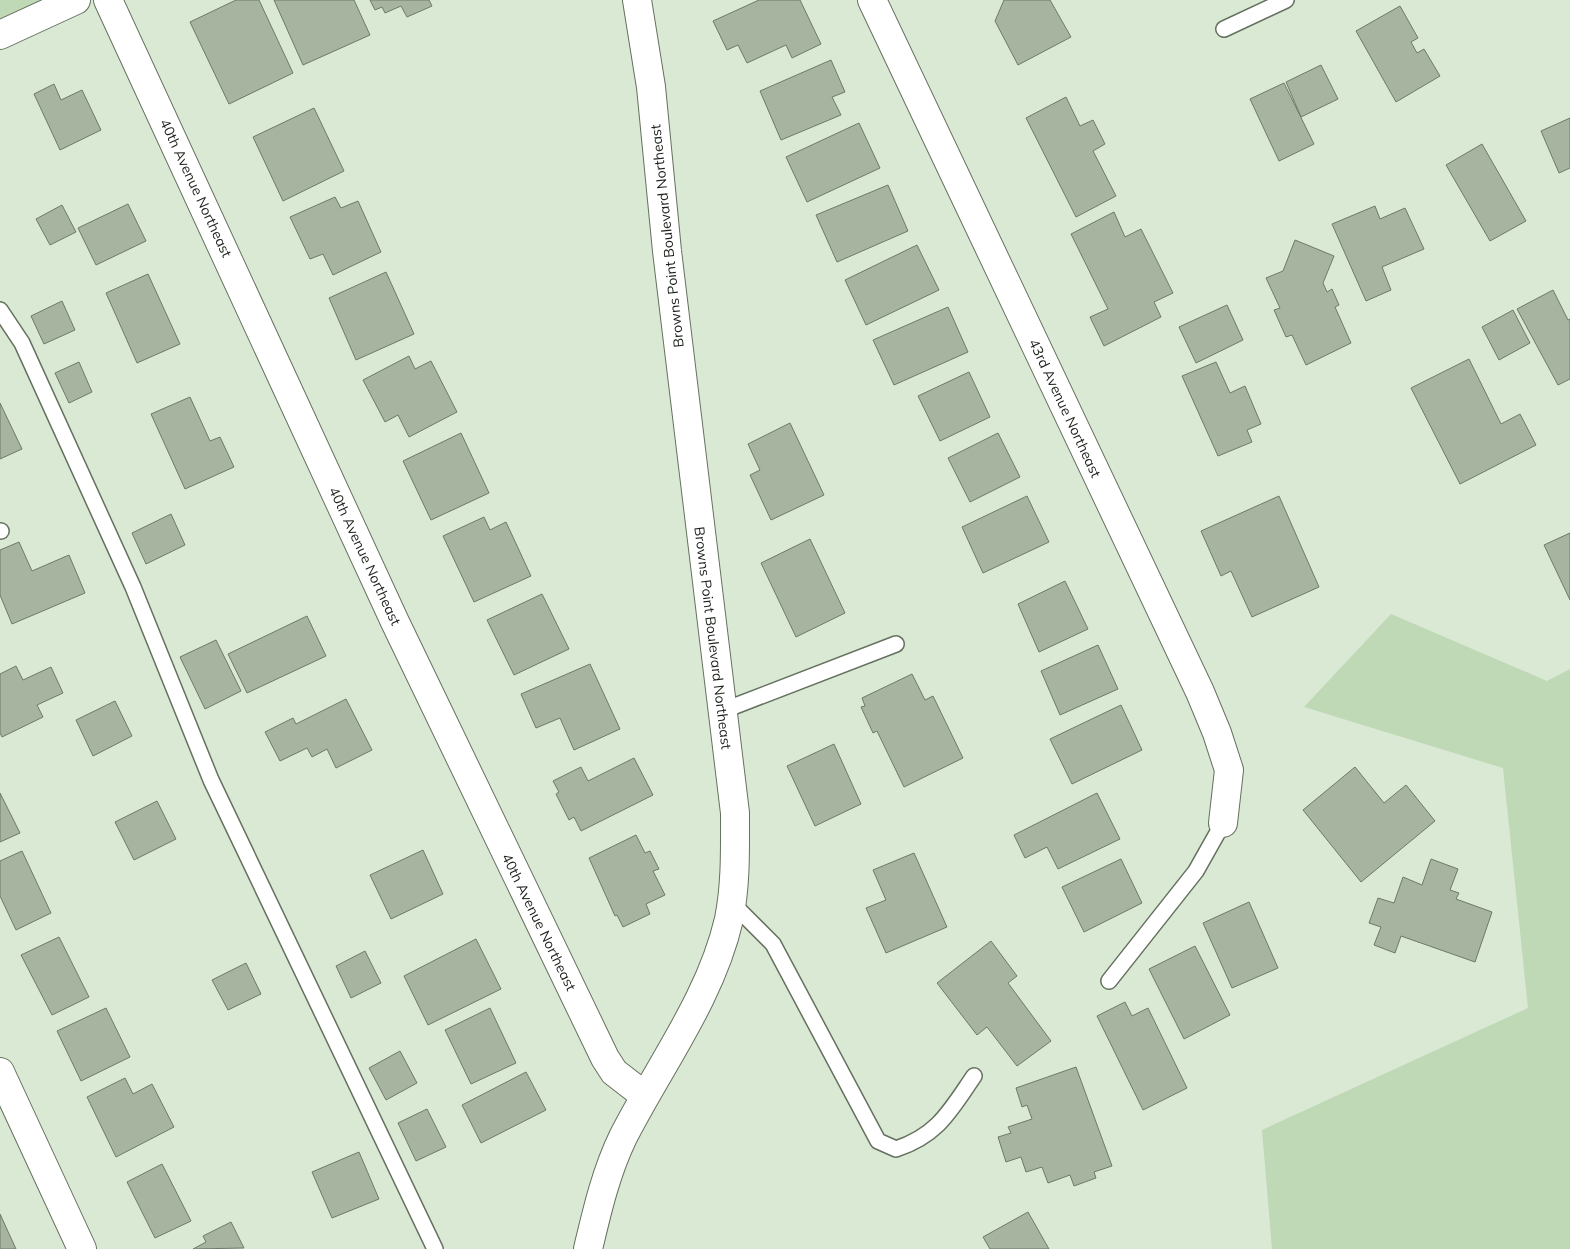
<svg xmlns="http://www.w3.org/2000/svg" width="1570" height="1249" font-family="Mulish,sans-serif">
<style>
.green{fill:#bfd8b5}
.building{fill:#a6b4a0;stroke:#6e7a68}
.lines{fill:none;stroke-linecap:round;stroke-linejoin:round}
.service-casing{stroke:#65715f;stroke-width:18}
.minor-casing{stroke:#65715f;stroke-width:30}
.tertiary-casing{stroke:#65715f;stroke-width:30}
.service{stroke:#fff;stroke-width:15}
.minor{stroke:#fff;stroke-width:28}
.tertiary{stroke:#fff;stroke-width:28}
.labels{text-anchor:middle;stroke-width:4;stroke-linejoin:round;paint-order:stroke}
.street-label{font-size:14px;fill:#1b2019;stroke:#fff}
</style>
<rect width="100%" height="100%" fill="#dae9d4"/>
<g class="green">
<path d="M 0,0 L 76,0 L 0,35 Z"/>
<path d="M 1391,614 L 1547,681 L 1570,669 L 1570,1249 L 1272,1249 L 1262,1130 L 1528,1008 L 1503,768 L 1304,707 Z"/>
</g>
<g class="building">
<path d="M 236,0 L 259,0 L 293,73 L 229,104 L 190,22 Z"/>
<path d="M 274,0 L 354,0 L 370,35 L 303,65 Z"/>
<path d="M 370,0 L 429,0 L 432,6 L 407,17 L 401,6 L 385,13 L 382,7 L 375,10 Z"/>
<path d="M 759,0 L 800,0 L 821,44 L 792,58 L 786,45 L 747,63 L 738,45 L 727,50 L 713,21 Z"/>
<path d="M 1004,0 L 1050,0 L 1071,37 L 1018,65 L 995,21 Z"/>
<path d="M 1400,6 L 1418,38 L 1411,42 L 1417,53 L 1424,49 L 1440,76 L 1396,102 L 1356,31 Z"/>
<path d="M 831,60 L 845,92 L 832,97 L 841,115 L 781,140 L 760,91 Z"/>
<path d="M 1321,65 L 1338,99 L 1301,117 L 1286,82 Z"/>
<path d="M 1284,83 L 1314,144 L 1279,161 L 1250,99 Z"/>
<path d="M 54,84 L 61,100 L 82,90 L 101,130 L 60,150 L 34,94 Z"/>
<path d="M 1066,97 L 1080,126 L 1093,120 L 1105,144 L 1093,151 L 1116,196 L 1076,217 L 1026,118 Z"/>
<path d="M 314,108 L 344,171 L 283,201 L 253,137 Z"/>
<path d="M 1570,118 L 1570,168 L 1559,173 L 1541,131 Z"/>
<path d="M 859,123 L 880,168 L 807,202 L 786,157 Z"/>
<path d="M 1482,144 L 1526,221 L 1490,241 L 1446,165 Z"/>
<path d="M 888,185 L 908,231 L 837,262 L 816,215 Z"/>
<path d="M 335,197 L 341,208 L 358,201 L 381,252 L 333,275 L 323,254 L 310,259 L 290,217 Z"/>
<path d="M 128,204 L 146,241 L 96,265 L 78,228 Z"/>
<path d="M 62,205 L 76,232 L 50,245 L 36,219 Z"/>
<path d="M 1375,206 L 1380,219 L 1405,208 L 1424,249 L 1382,267 L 1391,290 L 1366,301 L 1332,224 Z"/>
<path d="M 1114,212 L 1125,237 L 1141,229 L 1173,293 L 1154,302 L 1161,317 L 1104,346 L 1090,317 L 1108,309 L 1071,234 Z"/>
<path d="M 1295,240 L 1334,256 L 1323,283 L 1327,292 L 1332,289 L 1339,305 L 1335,307 L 1351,343 L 1306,365 L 1292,335 L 1286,337 L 1274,310 L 1280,308 L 1266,278 L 1283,271 Z"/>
<path d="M 917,245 L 939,290 L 866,325 L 845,280 Z"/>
<path d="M 386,272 L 414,334 L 356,360 L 329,298 Z"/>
<path d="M 148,274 L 180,344 L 137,363 L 106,293 Z"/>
<path d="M 1553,290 L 1568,320 L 1570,319 L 1570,379 L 1558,385 L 1517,309 Z"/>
<path d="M 62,301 L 75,330 L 44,344 L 31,316 Z"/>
<path d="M 1227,305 L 1243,340 L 1196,363 L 1179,327 Z"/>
<path d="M 948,307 L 968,352 L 894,385 L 873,340 Z"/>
<path d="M 1513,310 L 1530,343 L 1499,360 L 1482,327 Z"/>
<path d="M 409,356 L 415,369 L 431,361 L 457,412 L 409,437 L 398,415 L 385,422 L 363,380 Z"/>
<path d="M 1469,359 L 1501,424 L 1520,414 L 1536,445 L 1460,484 L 1411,388 Z"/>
<path d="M 79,362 L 92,392 L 69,403 L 55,373 Z"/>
<path d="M 1216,362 L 1230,393 L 1245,386 L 1261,424 L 1247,430 L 1252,442 L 1218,456 L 1182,376 Z"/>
<path d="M 969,372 L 990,417 L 940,441 L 918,396 Z"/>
<path d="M 190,397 L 210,441 L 220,437 L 234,467 L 185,489 L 151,414 Z"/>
<path d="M 0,403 L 22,449 L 0,459 Z"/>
<path d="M 790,423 L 824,495 L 771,520 L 750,475 L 760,470 L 748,444 Z"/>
<path d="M 461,433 L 489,493 L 431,520 L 403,461 Z"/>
<path d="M 998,433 L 1020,477 L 970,502 L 948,458 Z"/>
<path d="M 1027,496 L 1049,542 L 983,573 L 962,527 Z"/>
<path d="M 1279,496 L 1319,587 L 1252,617 L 1231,571 L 1221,576 L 1201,531 Z"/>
<path d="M 171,514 L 185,545 L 146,564 L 132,533 Z"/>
<path d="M 484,517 L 490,530 L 506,522 L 531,576 L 474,602 L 443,536 Z"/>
<path d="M 1570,533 L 1570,600 L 1544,545 Z"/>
<path d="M 810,539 L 845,613 L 796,637 L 761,563 Z"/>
<path d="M 19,542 L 32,571 L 69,555 L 85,593 L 12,624 L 0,595 L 0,550 Z"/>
<path d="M 1065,581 L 1088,629 L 1039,652 L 1018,604 Z"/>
<path d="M 542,594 L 569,649 L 514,675 L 487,620 Z"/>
<path d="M 307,616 L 326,656 L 247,693 L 228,654 Z"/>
<path d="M 216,640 L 241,691 L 205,709 L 180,657 Z"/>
<path d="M 1098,645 L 1118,689 L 1060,715 L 1041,671 Z"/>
<path d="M 590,664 L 620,729 L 574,750 L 560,718 L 536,728 L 521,694 Z"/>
<path d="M 16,666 L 23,680 L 51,667 L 63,693 L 37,705 L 43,717 L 2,737 L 0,733 L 0,674 Z"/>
<path d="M 912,674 L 925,700 L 933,696 L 963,758 L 904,787 L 877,731 L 873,733 L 861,707 L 865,706 L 862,698 Z"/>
<path d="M 346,699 L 372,750 L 336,768 L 327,749 L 312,757 L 307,748 L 280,761 L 265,732 L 293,718 L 296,724 Z"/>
<path d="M 115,701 L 132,736 L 93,756 L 76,720 Z"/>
<path d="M 1121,705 L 1142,750 L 1072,784 L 1050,739 Z"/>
<path d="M 834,744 L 861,804 L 815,826 L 787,766 Z"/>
<path d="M 634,758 L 653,795 L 581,831 L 574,817 L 569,820 L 556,794 L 559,792 L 553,781 L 581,767 L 588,781 Z"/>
<path d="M 1355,767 L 1384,803 L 1406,785 L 1435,821 L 1361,882 L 1303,810 Z"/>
<path d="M 0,793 L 20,833 L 0,842 Z"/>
<path d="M 1097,793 L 1120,839 L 1058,869 L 1047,847 L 1025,858 L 1014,835 Z"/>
<path d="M 157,801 L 176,839 L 134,860 L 115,822 Z"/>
<path d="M 636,835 L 645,853 L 650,851 L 659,869 L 653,871 L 665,895 L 646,904 L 650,914 L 623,927 L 617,915 L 615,916 L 589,858 Z"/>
<path d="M 423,850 L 443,894 L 391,919 L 370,875 Z"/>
<path d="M 22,851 L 51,913 L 16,930 L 0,896 L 0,861 Z"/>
<path d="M 914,853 L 947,927 L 886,953 L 866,908 L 886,900 L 873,870 Z"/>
<path d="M 1121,859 L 1142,903 L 1084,932 L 1062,887 Z"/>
<path d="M 1431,859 L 1458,869 L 1450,890 L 1459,893 L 1456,899 L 1492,912 L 1475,962 L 1401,936 L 1395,953 L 1374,945 L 1381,927 L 1369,923 L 1378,898 L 1394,903 L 1403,877 L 1422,885 Z"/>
<path d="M 1249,902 L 1278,968 L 1232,988 L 1203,923 Z"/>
<path d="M 59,937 L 89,997 L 52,1015 L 21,955 Z"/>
<path d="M 476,939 L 501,989 L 428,1025 L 404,976 Z"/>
<path d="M 991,941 L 1017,976 L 1008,983 L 1051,1041 L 1017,1066 L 987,1027 L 977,1035 L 937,983 Z"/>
<path d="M 1195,946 L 1230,1015 L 1184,1039 L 1149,969 Z"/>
<path d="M 365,951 L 381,983 L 351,998 L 336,966 Z"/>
<path d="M 246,963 L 261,994 L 228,1010 L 212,980 Z"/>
<path d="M 1125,1002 L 1132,1016 L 1148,1008 L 1187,1088 L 1143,1110 L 1097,1016 Z"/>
<path d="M 106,1008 L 130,1057 L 81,1081 L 57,1031 Z"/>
<path d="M 490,1008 L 516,1063 L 471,1084 L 445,1030 Z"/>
<path d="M 400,1051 L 417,1083 L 386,1100 L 369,1068 Z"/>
<path d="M 1076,1067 L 1112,1166 L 1094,1172 L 1096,1178 L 1074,1186 L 1070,1175 L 1048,1183 L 1042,1167 L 1026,1172 L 1021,1157 L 1006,1162 L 998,1137 L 1011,1133 L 1008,1127 L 1032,1119 L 1027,1105 L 1022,1107 L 1016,1088 Z"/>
<path d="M 526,1072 L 546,1110 L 481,1143 L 462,1105 Z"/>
<path d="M 125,1078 L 133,1094 L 152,1084 L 174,1127 L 116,1157 L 87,1097 Z"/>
<path d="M 427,1109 L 446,1147 L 416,1161 L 398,1123 Z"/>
<path d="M 359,1152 L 379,1199 L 332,1218 L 312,1172 Z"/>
<path d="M 162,1164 L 191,1221 L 155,1238 L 127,1182 Z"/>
<path d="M 1028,1212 L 1049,1249 L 990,1249 L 983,1237 Z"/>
<path d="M 0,1214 L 16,1249 L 0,1249 Z"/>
<path d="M 231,1222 L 244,1248 L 193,1249 L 206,1242 L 203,1236 Z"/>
</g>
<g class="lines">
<g class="service-casing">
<g id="service">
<path d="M 1224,29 L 1286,0"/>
<path d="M 0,310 L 22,343 L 133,587 L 211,780 L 435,1249"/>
<path d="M 0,531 L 1,531"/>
<path d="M 722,711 L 896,644"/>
<path d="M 731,902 L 773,944 L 878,1141 L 896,1149 C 938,1135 950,1111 974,1076"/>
<path d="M 1109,981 L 1196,871 L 1223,823"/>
</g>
</g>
<g class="minor-casing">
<g id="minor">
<path d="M 108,0 L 395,622 L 605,1058 L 614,1072 L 645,1096"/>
<path d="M 872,0 L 1200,692 L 1217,733 L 1229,770 L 1223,823"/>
<path d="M 0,35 L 76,0"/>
<path d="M 0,1072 L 82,1249"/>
</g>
</g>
<g class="tertiary-casing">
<path id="tertiary" d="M 588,1249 C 597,1211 606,1172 623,1137 C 659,1066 711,998 729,919 C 736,884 735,848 735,813 L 667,251 L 651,87 L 637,0"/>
</g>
<use href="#service" class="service"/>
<use href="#minor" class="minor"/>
<use href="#tertiary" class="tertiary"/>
</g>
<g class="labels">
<g class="street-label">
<text transform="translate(196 188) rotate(65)" y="5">40th Avenue Northeast</text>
<text transform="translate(667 236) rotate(-96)" y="5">Browns Point Boulevard Northeast</text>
<text transform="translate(1065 408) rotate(65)" y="5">43rd Avenue Northeast</text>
<text transform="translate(365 556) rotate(65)" y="5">40th Avenue Northeast</text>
<text transform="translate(713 638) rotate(83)" y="5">Browns Point Boulevard Northeast</text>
<text transform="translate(539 922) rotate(64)" y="5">40th Avenue Northeast</text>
</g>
</g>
</svg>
